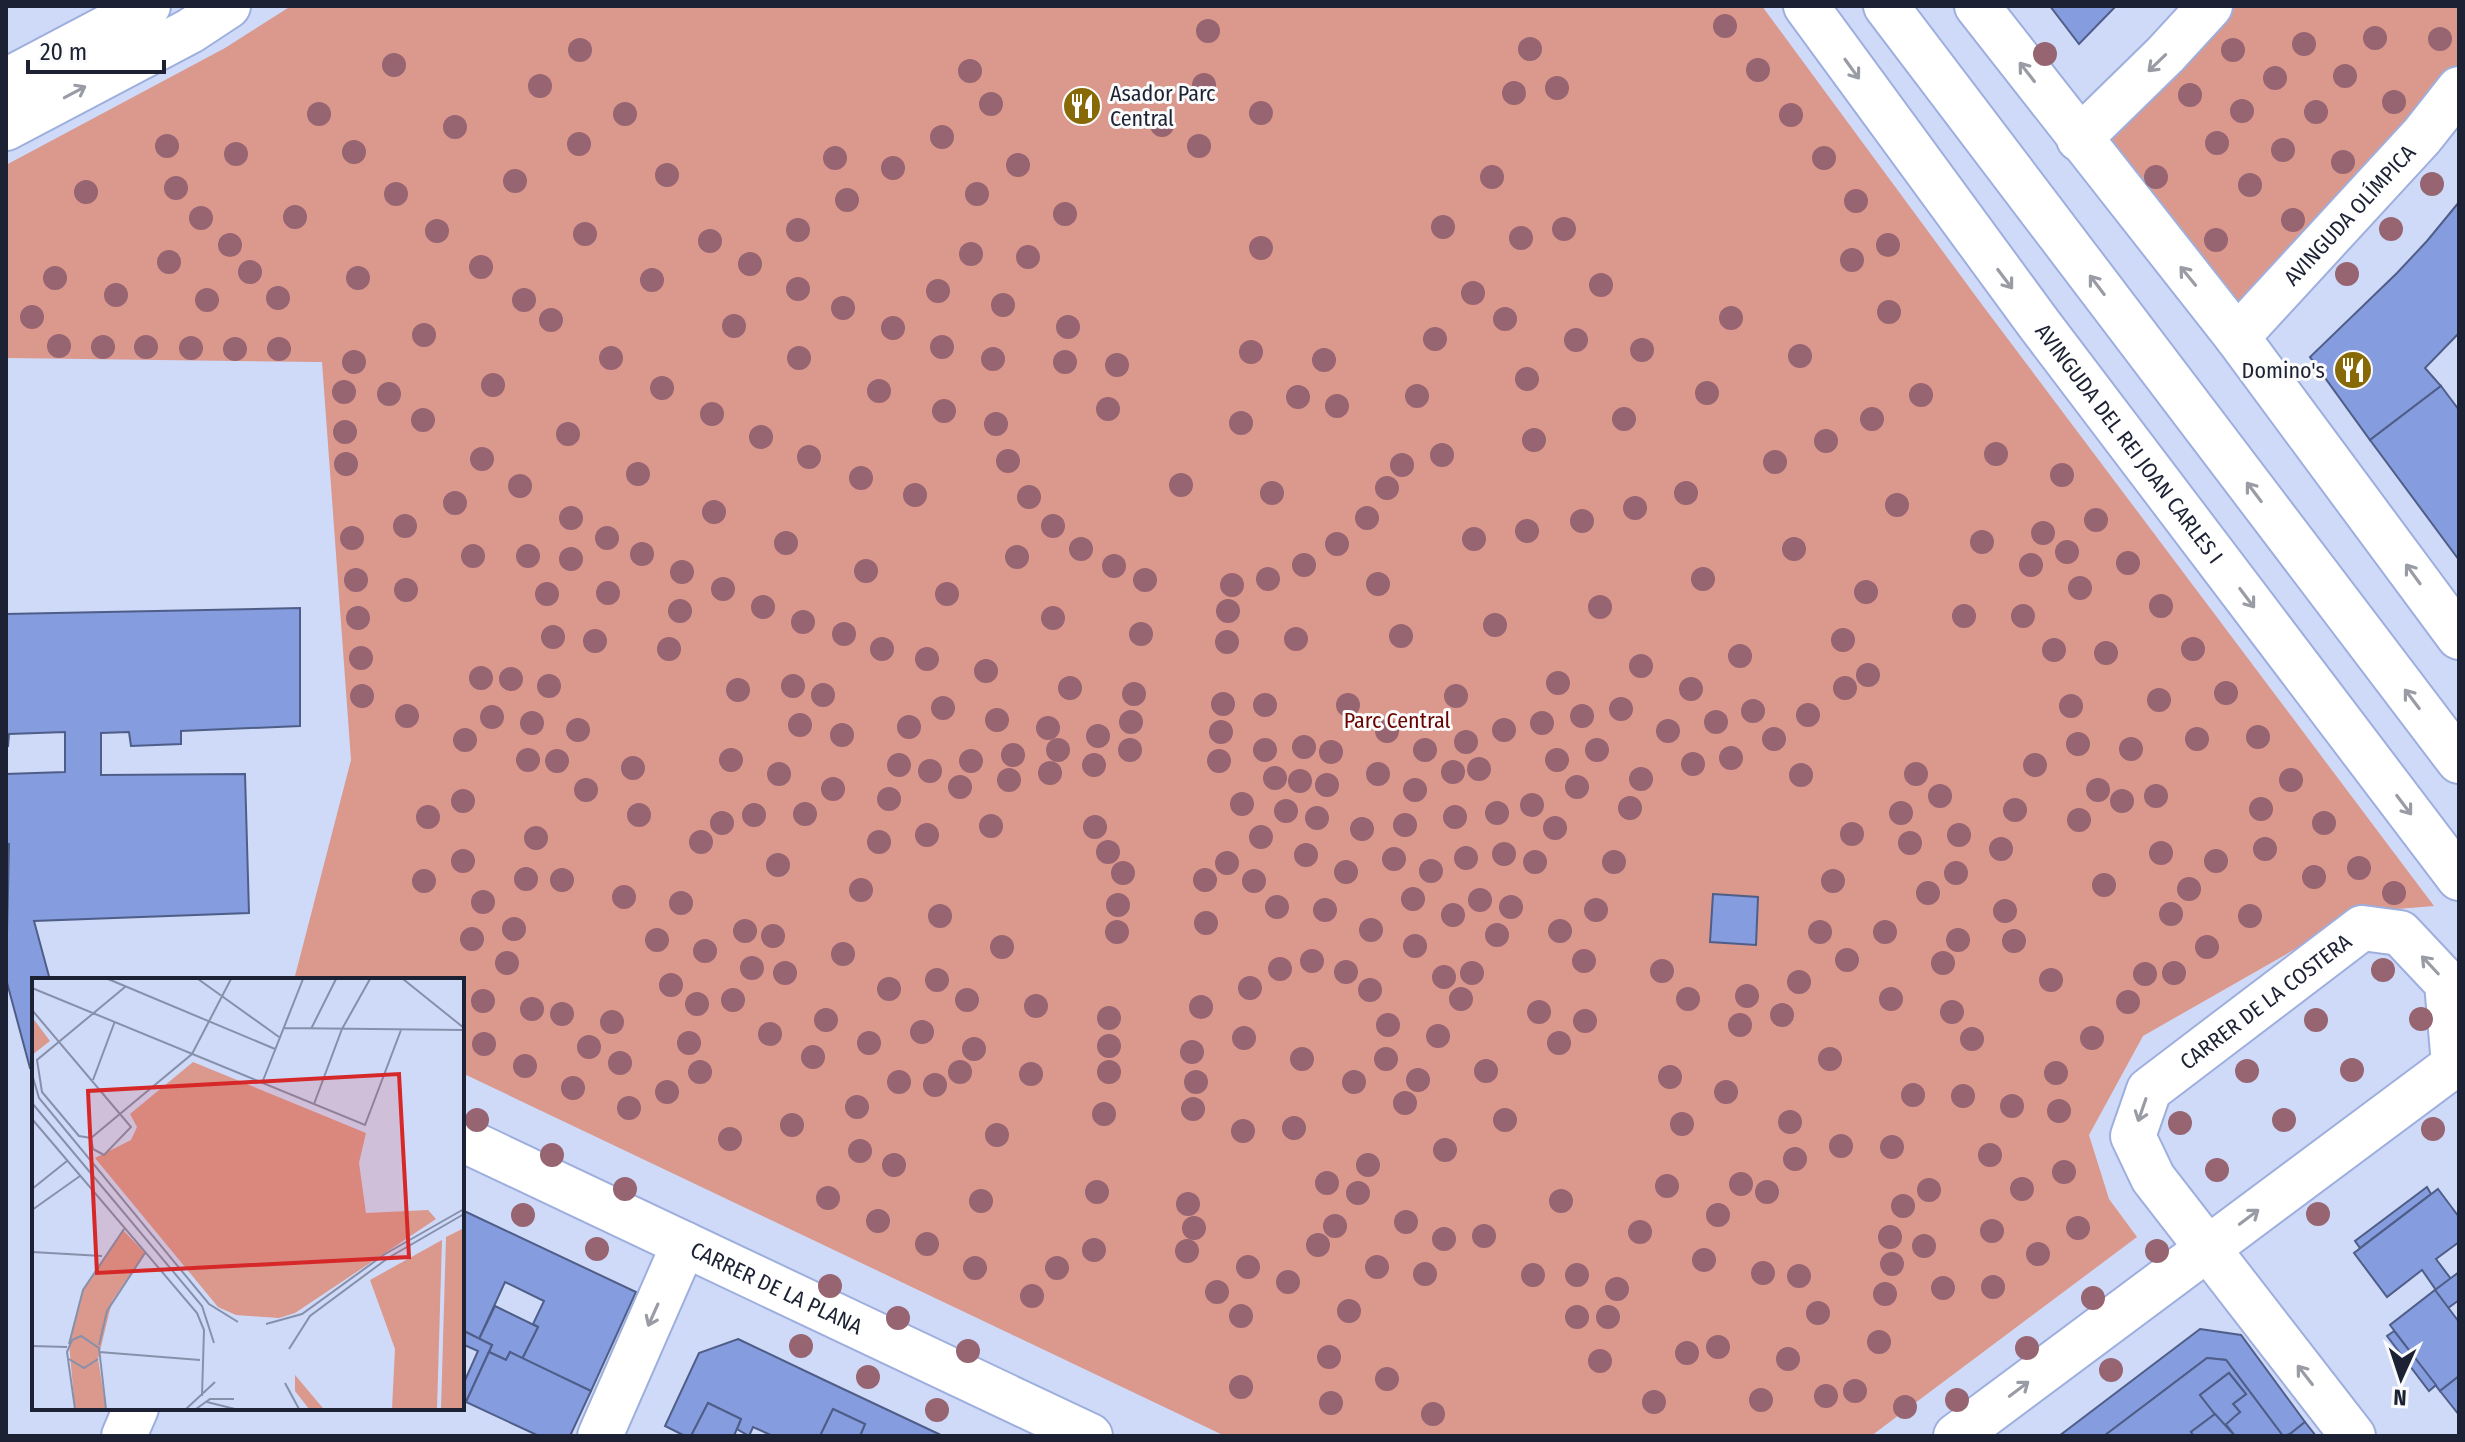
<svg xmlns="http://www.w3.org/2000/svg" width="2465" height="1442" font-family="'Fira Sans Condensed',sans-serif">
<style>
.green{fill:#db988d}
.building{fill:#859cdf;stroke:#4f5e88;stroke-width:2}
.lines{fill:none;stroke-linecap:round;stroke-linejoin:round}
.minor-casing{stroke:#9eafde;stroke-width:48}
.minor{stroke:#fff;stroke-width:44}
.tree{fill:#976471}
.oneway{stroke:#999ca4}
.labels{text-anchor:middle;stroke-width:6;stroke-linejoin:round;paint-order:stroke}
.poi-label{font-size:22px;fill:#1c2234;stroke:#fbfbfb;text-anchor:start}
.street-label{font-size:22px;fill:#1c2234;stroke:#fbfbfb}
.park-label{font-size:22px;fill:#6a0402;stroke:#fbfbfb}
.inset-road{fill:none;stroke:#8790aa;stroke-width:2}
.view{fill:#d62828;fill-opacity:0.15;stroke:#d62828;stroke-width:4}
.inset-edge{fill:none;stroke:#1c2234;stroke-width:4}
</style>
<rect width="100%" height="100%" fill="#cfdaf8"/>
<g class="green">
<path d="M 291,6 L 1762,6 L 1983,306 L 2434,906 L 2360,912 L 2143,1036 L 2089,1135 L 2109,1199 L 2137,1237 L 1871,1436 L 1225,1436 L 462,1073 L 462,980 L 294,980 L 351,760 L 322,362 L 6,358 L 6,165 L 225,48 Z"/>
<path d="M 2209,6 L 2459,6 L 2459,89 L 2245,332 L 2079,139 Z"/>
</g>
<g class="building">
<path d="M 2050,6 L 2116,6 L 2079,44 Z"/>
<path d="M 2459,202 L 2459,333 L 2425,368 L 2441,386 L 2370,440 L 2310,357 L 2397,273 L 2427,241 Z"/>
<path d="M 2441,386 L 2459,410 L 2459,560 L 2370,440 Z"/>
<path d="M 300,608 L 300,726 L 181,731 L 181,744 L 131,746 L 129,732 L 101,733 L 101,775 L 245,774 L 249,913 L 34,921 L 50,980 L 34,980 L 34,1067 L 30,1068 L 6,979 L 9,844 L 6,844 L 6,774 L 65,772 L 65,732 L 9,734 L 8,746 L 6,746 L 6,614 Z"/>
<path d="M 1713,894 L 1758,897 L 1756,945 L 1710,942 Z"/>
<path d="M 2427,1187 L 2431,1194 L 2360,1248 L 2355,1241 Z"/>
<path d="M 2438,1189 L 2459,1217 L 2459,1242 L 2436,1259 L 2451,1279 L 2436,1290 L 2422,1270 L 2387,1297 L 2354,1253 Z"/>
<path d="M 462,1210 L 636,1292 L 591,1391 L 522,1359 L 538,1327 L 533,1324 L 544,1301 L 505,1282 L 479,1339 L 462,1330 Z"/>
<path d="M 2459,1272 L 2459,1300 L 2448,1308 L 2435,1290 Z"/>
<path d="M 2435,1290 L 2459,1322 L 2459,1376 L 2440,1391 L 2390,1325 Z"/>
<path d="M 495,1306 L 538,1327 L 522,1359 L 510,1352 L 506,1360 L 489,1352 L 492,1345 L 479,1339 Z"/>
<path d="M 2200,1329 L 2241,1335 L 2305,1422 L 2290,1434 L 2283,1436 L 2226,1360 L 2207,1358 L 2104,1436 L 2059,1436 Z"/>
<path d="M 462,1330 L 492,1345 L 466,1402 L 462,1400 L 462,1387 L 478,1351 L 462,1344 Z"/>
<path d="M 2394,1331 L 2436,1385 L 2429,1391 L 2387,1336 Z"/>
<path d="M 738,1339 L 822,1379 L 943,1436 L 860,1436 L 865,1424 L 833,1409 L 820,1436 L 773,1436 L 753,1427 L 749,1436 L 737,1429 L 741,1419 L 708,1403 L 691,1436 L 685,1436 L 665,1426 L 699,1353 Z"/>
<path d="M 489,1352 L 506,1360 L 510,1352 L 591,1391 L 570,1436 L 539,1436 L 466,1402 Z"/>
<path d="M 2207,1358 L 2226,1360 L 2283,1436 L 2235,1436 L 2225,1423 L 2240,1412 L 2233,1404 L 2246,1394 L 2229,1373 L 2200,1395 L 2215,1414 L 2191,1432 L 2194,1436 L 2104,1436 Z"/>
<path d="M 2229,1373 L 2246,1394 L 2233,1404 L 2240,1412 L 2224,1426 L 2200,1395 Z"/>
<path d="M 2459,1376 L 2459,1415 L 2440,1391 Z"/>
<path d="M 708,1403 L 741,1419 L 734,1436 L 691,1436 Z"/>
<path d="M 833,1409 L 865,1424 L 860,1436 L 820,1436 Z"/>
<path d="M 2215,1414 L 2235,1436 L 2194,1436 L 2191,1432 Z"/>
<path d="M 2305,1422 L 2316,1436 L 2287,1436 L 2290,1434 Z"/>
</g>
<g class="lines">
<g class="minor-casing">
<g id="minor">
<path id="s1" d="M 1806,6 L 2039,324 L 2459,878"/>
<path d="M 1886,6 L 2459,761"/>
<path d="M 1977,6 L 2237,337 L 2459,637"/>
<path d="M 6,81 L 148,6"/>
<path d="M 6,128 L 190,31 L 228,6"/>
<path d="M 2079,139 L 2165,55 L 2210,6"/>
<path id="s2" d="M 2237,337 L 2422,136 L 2459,89"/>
<path id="s3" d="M 462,1139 L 1090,1436"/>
<path d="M 124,1436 L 136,1408"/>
<path d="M 600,1436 L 684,1244"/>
<path d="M 1956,1436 L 2454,1065"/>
<path id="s4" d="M 2353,1436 L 2153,1178 L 2133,1136 L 2149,1090 L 2362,928 L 2400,933 L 2447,983 L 2454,1065"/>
</g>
</g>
<use href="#minor" class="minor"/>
</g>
<g class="tree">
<circle cx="1725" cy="26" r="12"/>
<circle cx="1208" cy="31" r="12"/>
<circle cx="2375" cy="38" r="12"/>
<circle cx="2440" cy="39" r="12"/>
<circle cx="2304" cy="44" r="12"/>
<circle cx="1530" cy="49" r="12"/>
<circle cx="580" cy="50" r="12"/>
<circle cx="2233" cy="50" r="12"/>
<circle cx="2045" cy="54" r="12"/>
<circle cx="394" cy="65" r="12"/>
<circle cx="1758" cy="70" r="12"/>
<circle cx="970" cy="71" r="12"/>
<circle cx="2345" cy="76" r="12"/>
<circle cx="2275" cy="78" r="12"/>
<circle cx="1204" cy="85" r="12"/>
<circle cx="540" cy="86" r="12"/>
<circle cx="1557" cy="88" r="12"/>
<circle cx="1514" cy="93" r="12"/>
<circle cx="2190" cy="95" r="12"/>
<circle cx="2394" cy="102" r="12"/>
<circle cx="991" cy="104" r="12"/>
<circle cx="2242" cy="111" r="12"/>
<circle cx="2316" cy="112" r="12"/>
<circle cx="1261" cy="113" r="12"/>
<circle cx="319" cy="114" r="12"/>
<circle cx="625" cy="114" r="12"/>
<circle cx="1791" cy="115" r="12"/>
<circle cx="1162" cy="125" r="12"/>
<circle cx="455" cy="127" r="12"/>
<circle cx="942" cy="137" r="12"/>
<circle cx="2217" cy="143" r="12"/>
<circle cx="579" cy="144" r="12"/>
<circle cx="167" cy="146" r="12"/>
<circle cx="1199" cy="146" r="12"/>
<circle cx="2283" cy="150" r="12"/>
<circle cx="354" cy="152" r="12"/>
<circle cx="236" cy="154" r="12"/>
<circle cx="835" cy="158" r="12"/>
<circle cx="1824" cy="158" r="12"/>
<circle cx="2343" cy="162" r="12"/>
<circle cx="1018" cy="165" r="12"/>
<circle cx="893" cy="168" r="12"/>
<circle cx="667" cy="175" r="12"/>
<circle cx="1492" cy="177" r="12"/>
<circle cx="2156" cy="177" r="12"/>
<circle cx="515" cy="181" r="12"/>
<circle cx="2432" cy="184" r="12"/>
<circle cx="2250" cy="185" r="12"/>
<circle cx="176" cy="188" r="12"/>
<circle cx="86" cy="192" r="12"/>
<circle cx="396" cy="194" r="12"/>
<circle cx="977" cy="194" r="12"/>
<circle cx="847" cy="200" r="12"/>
<circle cx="1856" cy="201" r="12"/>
<circle cx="1065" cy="214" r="12"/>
<circle cx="295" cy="217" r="12"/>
<circle cx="201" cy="218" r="12"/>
<circle cx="2293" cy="220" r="12"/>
<circle cx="1443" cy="227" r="12"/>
<circle cx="1564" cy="229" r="12"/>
<circle cx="2391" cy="229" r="12"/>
<circle cx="798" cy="230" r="12"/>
<circle cx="437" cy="231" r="12"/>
<circle cx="585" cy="234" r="12"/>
<circle cx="1521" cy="238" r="12"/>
<circle cx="2216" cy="240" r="12"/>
<circle cx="710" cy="241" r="12"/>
<circle cx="230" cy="245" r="12"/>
<circle cx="1888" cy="245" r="12"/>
<circle cx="1261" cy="248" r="12"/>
<circle cx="971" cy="254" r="12"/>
<circle cx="1028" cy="257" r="12"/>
<circle cx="1852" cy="260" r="12"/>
<circle cx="169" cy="262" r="12"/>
<circle cx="750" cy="264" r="12"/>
<circle cx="481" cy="267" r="12"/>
<circle cx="250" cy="272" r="12"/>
<circle cx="2347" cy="274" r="12"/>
<circle cx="55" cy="278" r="12"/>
<circle cx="358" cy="278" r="12"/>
<circle cx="652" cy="280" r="12"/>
<circle cx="1601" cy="285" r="12"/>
<circle cx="798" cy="289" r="12"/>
<circle cx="938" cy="291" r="12"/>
<circle cx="1473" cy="293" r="12"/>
<circle cx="116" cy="295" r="12"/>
<circle cx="278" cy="298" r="12"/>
<circle cx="207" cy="300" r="12"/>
<circle cx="524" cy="300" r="12"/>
<circle cx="1003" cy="305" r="12"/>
<circle cx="843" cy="308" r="12"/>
<circle cx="1889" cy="312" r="12"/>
<circle cx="32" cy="317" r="12"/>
<circle cx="1731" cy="318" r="12"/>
<circle cx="1505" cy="319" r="12"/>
<circle cx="551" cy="320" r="12"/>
<circle cx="734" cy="326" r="12"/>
<circle cx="1068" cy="327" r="12"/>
<circle cx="893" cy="328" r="12"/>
<circle cx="424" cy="335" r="12"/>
<circle cx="1435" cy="339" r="12"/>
<circle cx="1576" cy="340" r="12"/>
<circle cx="59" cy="346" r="12"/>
<circle cx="103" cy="347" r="12"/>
<circle cx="146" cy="347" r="12"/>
<circle cx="942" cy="347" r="12"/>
<circle cx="191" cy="348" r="12"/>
<circle cx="235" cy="349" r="12"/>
<circle cx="279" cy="349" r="12"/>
<circle cx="1642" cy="350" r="12"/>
<circle cx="1251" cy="352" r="12"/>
<circle cx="1800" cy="356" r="12"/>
<circle cx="611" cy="358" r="12"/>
<circle cx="799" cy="358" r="12"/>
<circle cx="993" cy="359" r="12"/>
<circle cx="1324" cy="360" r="12"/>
<circle cx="354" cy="362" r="12"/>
<circle cx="1065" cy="362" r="12"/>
<circle cx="1117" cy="365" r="12"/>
<circle cx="1527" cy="379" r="12"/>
<circle cx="493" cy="385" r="12"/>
<circle cx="662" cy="388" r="12"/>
<circle cx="879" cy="391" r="12"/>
<circle cx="344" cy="392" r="12"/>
<circle cx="1707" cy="393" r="12"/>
<circle cx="389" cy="394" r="12"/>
<circle cx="1921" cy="395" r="12"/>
<circle cx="1417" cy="396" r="12"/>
<circle cx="1298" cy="397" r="12"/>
<circle cx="1337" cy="406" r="12"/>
<circle cx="1108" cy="409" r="12"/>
<circle cx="944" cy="411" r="12"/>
<circle cx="712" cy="414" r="12"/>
<circle cx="1624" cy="419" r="12"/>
<circle cx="1872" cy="419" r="12"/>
<circle cx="423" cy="420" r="12"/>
<circle cx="1241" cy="423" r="12"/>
<circle cx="996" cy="424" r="12"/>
<circle cx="345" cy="432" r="12"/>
<circle cx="568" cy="434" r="12"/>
<circle cx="761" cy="437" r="12"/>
<circle cx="1534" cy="440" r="12"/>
<circle cx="1826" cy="441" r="12"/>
<circle cx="1996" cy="454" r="12"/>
<circle cx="1442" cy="455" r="12"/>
<circle cx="809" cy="457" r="12"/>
<circle cx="482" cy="459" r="12"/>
<circle cx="1008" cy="461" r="12"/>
<circle cx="1775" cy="462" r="12"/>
<circle cx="346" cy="464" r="12"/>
<circle cx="1402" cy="465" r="12"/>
<circle cx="638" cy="474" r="12"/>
<circle cx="2062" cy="475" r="12"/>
<circle cx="861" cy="478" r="12"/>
<circle cx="1181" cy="485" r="12"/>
<circle cx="520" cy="486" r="12"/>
<circle cx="1387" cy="488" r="12"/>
<circle cx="1272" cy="493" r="12"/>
<circle cx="1686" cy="493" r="12"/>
<circle cx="915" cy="495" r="12"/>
<circle cx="1029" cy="497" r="12"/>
<circle cx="455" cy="503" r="12"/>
<circle cx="1897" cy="505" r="12"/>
<circle cx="1635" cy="508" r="12"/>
<circle cx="714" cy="512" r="12"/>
<circle cx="571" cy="518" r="12"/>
<circle cx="1367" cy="518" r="12"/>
<circle cx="2096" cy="520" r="12"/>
<circle cx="1582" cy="521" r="12"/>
<circle cx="405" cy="526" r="12"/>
<circle cx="1053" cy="526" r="12"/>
<circle cx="1527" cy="531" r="12"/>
<circle cx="2043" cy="533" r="12"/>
<circle cx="352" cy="538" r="12"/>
<circle cx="607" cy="538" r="12"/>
<circle cx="1474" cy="539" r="12"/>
<circle cx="1982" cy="542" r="12"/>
<circle cx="786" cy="543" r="12"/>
<circle cx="1337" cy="544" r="12"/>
<circle cx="1081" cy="549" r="12"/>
<circle cx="1794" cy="549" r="12"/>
<circle cx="2067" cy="552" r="12"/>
<circle cx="642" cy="554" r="12"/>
<circle cx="473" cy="556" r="12"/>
<circle cx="528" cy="556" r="12"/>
<circle cx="1017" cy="557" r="12"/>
<circle cx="571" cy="559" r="12"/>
<circle cx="2128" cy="563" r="12"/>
<circle cx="1304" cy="565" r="12"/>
<circle cx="2031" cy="565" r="12"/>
<circle cx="1114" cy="566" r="12"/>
<circle cx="866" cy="571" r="12"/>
<circle cx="682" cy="572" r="12"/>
<circle cx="1268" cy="579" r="12"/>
<circle cx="1703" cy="579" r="12"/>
<circle cx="356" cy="580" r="12"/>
<circle cx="1145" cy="580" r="12"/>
<circle cx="1378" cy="584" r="12"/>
<circle cx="1232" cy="585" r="12"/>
<circle cx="2080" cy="588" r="12"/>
<circle cx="723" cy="589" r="12"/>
<circle cx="406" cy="590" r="12"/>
<circle cx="1866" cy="592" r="12"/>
<circle cx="608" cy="593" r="12"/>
<circle cx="547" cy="594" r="12"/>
<circle cx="947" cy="594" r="12"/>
<circle cx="2161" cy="606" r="12"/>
<circle cx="763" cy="607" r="12"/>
<circle cx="1600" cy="607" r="12"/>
<circle cx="680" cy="611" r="12"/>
<circle cx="1228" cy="611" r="12"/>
<circle cx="1964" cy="616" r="12"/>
<circle cx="2023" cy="616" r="12"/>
<circle cx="358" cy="618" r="12"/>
<circle cx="1053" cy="618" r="12"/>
<circle cx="803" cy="622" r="12"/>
<circle cx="1495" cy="625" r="12"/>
<circle cx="844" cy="634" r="12"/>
<circle cx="1141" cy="634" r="12"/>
<circle cx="1401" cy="636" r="12"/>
<circle cx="553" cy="637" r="12"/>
<circle cx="1296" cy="639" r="12"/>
<circle cx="1843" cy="640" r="12"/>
<circle cx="595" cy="641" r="12"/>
<circle cx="1227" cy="642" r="12"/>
<circle cx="669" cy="649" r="12"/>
<circle cx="882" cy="649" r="12"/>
<circle cx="2193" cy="649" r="12"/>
<circle cx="2054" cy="650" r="12"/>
<circle cx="2106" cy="653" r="12"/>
<circle cx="1740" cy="656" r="12"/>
<circle cx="361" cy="658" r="12"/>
<circle cx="927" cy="659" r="12"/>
<circle cx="1641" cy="666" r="12"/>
<circle cx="986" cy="671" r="12"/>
<circle cx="1868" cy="675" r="12"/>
<circle cx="481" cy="678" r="12"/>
<circle cx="511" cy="679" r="12"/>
<circle cx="1558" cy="683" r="12"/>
<circle cx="549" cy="686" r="12"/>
<circle cx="793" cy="686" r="12"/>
<circle cx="1070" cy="688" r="12"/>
<circle cx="1845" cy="688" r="12"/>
<circle cx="1691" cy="689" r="12"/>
<circle cx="738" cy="690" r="12"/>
<circle cx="2226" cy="693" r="12"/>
<circle cx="1134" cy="694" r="12"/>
<circle cx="823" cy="695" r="12"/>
<circle cx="362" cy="696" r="12"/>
<circle cx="1456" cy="696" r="12"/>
<circle cx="2159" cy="700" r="12"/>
<circle cx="1223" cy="704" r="12"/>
<circle cx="1265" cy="705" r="12"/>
<circle cx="1348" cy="705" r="12"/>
<circle cx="2071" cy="706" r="12"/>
<circle cx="943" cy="708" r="12"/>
<circle cx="1621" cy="709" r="12"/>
<circle cx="1753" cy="711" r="12"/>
<circle cx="1808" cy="715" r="12"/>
<circle cx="407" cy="716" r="12"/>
<circle cx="1582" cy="716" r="12"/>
<circle cx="492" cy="717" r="12"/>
<circle cx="997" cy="720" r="12"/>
<circle cx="1131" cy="722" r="12"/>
<circle cx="1716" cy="722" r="12"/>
<circle cx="532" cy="723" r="12"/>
<circle cx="1542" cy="723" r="12"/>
<circle cx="800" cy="725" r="12"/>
<circle cx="909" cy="727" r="12"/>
<circle cx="1048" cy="728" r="12"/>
<circle cx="578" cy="730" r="12"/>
<circle cx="1504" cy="730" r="12"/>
<circle cx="1387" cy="731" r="12"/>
<circle cx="1668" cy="731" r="12"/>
<circle cx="1221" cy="732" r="12"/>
<circle cx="842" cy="735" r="12"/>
<circle cx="1098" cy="736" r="12"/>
<circle cx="2258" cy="737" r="12"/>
<circle cx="1774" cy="739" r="12"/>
<circle cx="2197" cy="739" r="12"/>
<circle cx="465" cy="740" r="12"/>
<circle cx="1466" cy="742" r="12"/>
<circle cx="2078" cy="744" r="12"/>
<circle cx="1304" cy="747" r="12"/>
<circle cx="2131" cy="749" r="12"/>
<circle cx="1058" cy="750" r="12"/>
<circle cx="1130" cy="750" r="12"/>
<circle cx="1265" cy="750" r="12"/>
<circle cx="1425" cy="750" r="12"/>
<circle cx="1597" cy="750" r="12"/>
<circle cx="1331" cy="752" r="12"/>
<circle cx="1013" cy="755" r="12"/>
<circle cx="1731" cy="758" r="12"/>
<circle cx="528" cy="760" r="12"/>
<circle cx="731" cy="760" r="12"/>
<circle cx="1557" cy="760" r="12"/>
<circle cx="557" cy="761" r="12"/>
<circle cx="971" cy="761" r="12"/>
<circle cx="1219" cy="761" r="12"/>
<circle cx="1693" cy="764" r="12"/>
<circle cx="899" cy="765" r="12"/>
<circle cx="1094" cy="765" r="12"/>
<circle cx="2035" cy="765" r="12"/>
<circle cx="633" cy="768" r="12"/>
<circle cx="1479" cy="769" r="12"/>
<circle cx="930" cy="771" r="12"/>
<circle cx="1453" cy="772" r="12"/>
<circle cx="1050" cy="773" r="12"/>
<circle cx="779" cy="774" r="12"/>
<circle cx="1378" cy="774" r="12"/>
<circle cx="1916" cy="774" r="12"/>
<circle cx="1801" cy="775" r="12"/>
<circle cx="1275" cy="778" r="12"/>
<circle cx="1641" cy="779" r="12"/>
<circle cx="1009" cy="780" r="12"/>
<circle cx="2291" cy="780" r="12"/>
<circle cx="1300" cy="781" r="12"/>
<circle cx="1327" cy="785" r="12"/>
<circle cx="960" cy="787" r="12"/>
<circle cx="1577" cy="787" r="12"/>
<circle cx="833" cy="789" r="12"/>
<circle cx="586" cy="790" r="12"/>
<circle cx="1415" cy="790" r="12"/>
<circle cx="2098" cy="790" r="12"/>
<circle cx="1940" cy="796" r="12"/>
<circle cx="2156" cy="796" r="12"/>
<circle cx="889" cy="799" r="12"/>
<circle cx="463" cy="801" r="12"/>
<circle cx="2122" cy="801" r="12"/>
<circle cx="1242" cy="804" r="12"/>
<circle cx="1532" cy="805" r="12"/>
<circle cx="1630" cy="808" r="12"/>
<circle cx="2261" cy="809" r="12"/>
<circle cx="2015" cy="810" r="12"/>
<circle cx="1286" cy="811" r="12"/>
<circle cx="1497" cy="813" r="12"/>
<circle cx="1901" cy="813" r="12"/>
<circle cx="805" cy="814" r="12"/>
<circle cx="639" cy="815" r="12"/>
<circle cx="754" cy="815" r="12"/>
<circle cx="428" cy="817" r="12"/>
<circle cx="1455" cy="817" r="12"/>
<circle cx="1317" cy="818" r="12"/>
<circle cx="2079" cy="820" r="12"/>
<circle cx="722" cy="823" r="12"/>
<circle cx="2324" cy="823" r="12"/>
<circle cx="1405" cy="825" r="12"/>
<circle cx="991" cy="826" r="12"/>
<circle cx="1095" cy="827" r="12"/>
<circle cx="1555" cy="828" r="12"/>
<circle cx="1362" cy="829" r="12"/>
<circle cx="1852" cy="834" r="12"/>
<circle cx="927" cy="835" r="12"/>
<circle cx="1959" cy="835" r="12"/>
<circle cx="1261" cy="837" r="12"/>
<circle cx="536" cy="838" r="12"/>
<circle cx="701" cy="842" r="12"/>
<circle cx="879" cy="842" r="12"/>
<circle cx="1910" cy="843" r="12"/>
<circle cx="2001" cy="849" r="12"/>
<circle cx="2265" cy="849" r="12"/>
<circle cx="1108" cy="852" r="12"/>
<circle cx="2161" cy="853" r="12"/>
<circle cx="1504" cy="854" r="12"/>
<circle cx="1306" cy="855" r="12"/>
<circle cx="1466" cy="858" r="12"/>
<circle cx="1394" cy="859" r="12"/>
<circle cx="463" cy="861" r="12"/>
<circle cx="2216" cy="861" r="12"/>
<circle cx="1535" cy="862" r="12"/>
<circle cx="1614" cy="862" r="12"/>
<circle cx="1227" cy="863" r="12"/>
<circle cx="778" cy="865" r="12"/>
<circle cx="2359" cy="868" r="12"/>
<circle cx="1431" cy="871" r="12"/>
<circle cx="1346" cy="872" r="12"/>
<circle cx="1123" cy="873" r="12"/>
<circle cx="1956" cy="873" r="12"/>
<circle cx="2314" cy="877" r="12"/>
<circle cx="526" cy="879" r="12"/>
<circle cx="562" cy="880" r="12"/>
<circle cx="1205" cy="880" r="12"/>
<circle cx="424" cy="881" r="12"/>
<circle cx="1254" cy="881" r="12"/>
<circle cx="1833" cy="881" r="12"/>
<circle cx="2104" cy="885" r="12"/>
<circle cx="2189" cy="889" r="12"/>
<circle cx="861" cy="890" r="12"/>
<circle cx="1928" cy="893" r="12"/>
<circle cx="2394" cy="893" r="12"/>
<circle cx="624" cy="897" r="12"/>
<circle cx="1413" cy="899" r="12"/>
<circle cx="1480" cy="900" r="12"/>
<circle cx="483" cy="902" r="12"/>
<circle cx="681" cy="903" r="12"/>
<circle cx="1118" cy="905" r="12"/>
<circle cx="1277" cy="907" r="12"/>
<circle cx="1511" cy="907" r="12"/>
<circle cx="1325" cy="910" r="12"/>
<circle cx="1596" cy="910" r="12"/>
<circle cx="2005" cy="911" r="12"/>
<circle cx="2171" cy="914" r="12"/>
<circle cx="1453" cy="915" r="12"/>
<circle cx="940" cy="916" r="12"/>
<circle cx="2250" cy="916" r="12"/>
<circle cx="1206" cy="923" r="12"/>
<circle cx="514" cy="929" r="12"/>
<circle cx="1371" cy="930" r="12"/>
<circle cx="745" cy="931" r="12"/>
<circle cx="1560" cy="931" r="12"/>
<circle cx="1117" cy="932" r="12"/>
<circle cx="1820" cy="932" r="12"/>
<circle cx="1885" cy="932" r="12"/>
<circle cx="1497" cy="935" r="12"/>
<circle cx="773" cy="936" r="12"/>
<circle cx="472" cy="939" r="12"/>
<circle cx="657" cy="940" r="12"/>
<circle cx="1958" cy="940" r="12"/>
<circle cx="2014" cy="941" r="12"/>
<circle cx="1415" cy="946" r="12"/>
<circle cx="1002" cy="947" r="12"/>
<circle cx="2207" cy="947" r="12"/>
<circle cx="705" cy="951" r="12"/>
<circle cx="843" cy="954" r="12"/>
<circle cx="1847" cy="960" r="12"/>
<circle cx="1312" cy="961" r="12"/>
<circle cx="1584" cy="961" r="12"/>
<circle cx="507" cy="963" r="12"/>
<circle cx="1943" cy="963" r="12"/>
<circle cx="752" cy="968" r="12"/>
<circle cx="1280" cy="969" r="12"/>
<circle cx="2383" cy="970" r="12"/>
<circle cx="1662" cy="971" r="12"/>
<circle cx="1346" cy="972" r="12"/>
<circle cx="785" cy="973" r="12"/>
<circle cx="1472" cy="973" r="12"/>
<circle cx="2174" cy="973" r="12"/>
<circle cx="2145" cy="974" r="12"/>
<circle cx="1444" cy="977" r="12"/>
<circle cx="937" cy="980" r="12"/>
<circle cx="2051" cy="980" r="12"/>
<circle cx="1799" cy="982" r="12"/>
<circle cx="671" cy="985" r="12"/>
<circle cx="1250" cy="988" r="12"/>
<circle cx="889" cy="989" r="12"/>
<circle cx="1370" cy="990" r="12"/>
<circle cx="1747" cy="996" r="12"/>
<circle cx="1461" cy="999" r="12"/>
<circle cx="1688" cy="999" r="12"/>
<circle cx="1891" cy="999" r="12"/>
<circle cx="733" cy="1000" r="12"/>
<circle cx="967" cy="1000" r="12"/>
<circle cx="483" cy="1001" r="12"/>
<circle cx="2128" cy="1002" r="12"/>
<circle cx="697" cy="1004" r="12"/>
<circle cx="1036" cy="1006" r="12"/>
<circle cx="1201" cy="1007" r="12"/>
<circle cx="532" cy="1009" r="12"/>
<circle cx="1539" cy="1012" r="12"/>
<circle cx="1952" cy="1012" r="12"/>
<circle cx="562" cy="1014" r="12"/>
<circle cx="1782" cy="1015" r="12"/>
<circle cx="1109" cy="1018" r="12"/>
<circle cx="2421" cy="1019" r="12"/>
<circle cx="826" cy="1020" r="12"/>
<circle cx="2316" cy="1020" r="12"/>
<circle cx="1585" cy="1021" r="12"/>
<circle cx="612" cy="1022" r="12"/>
<circle cx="1388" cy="1025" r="12"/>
<circle cx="1740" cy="1025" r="12"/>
<circle cx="922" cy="1032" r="12"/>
<circle cx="770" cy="1034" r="12"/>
<circle cx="1438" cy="1036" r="12"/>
<circle cx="1244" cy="1038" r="12"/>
<circle cx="2092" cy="1038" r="12"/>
<circle cx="1972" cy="1039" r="12"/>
<circle cx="689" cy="1043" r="12"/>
<circle cx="869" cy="1043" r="12"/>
<circle cx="1559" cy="1043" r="12"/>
<circle cx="484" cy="1044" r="12"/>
<circle cx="1109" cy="1046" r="12"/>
<circle cx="589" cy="1047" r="12"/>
<circle cx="974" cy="1049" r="12"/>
<circle cx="1192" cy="1052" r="12"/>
<circle cx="813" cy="1057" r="12"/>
<circle cx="1302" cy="1059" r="12"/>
<circle cx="1386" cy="1059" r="12"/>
<circle cx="1830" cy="1059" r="12"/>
<circle cx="620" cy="1063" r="12"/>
<circle cx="525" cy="1066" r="12"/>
<circle cx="2352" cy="1070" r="12"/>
<circle cx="1486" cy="1071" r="12"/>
<circle cx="2247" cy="1071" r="12"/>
<circle cx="700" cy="1072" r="12"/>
<circle cx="960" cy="1072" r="12"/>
<circle cx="1109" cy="1072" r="12"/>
<circle cx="2056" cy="1073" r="12"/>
<circle cx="1031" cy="1074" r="12"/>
<circle cx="1670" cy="1077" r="12"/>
<circle cx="1418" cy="1080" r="12"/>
<circle cx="899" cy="1082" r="12"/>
<circle cx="1196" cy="1082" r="12"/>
<circle cx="1354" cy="1082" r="12"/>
<circle cx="935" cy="1085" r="12"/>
<circle cx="573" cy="1088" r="12"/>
<circle cx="667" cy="1092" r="12"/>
<circle cx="1726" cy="1092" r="12"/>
<circle cx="1913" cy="1095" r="12"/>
<circle cx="1963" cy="1096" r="12"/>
<circle cx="1405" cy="1103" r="12"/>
<circle cx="2012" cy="1106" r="12"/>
<circle cx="857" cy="1107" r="12"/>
<circle cx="629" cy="1108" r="12"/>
<circle cx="1193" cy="1109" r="12"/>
<circle cx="2059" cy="1111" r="12"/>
<circle cx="1104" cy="1114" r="12"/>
<circle cx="477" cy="1120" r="12"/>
<circle cx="1505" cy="1120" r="12"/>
<circle cx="2284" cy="1120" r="12"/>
<circle cx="1790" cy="1122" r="12"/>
<circle cx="2180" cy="1123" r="12"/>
<circle cx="1682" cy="1124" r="12"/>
<circle cx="792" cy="1125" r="12"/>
<circle cx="1294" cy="1128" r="12"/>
<circle cx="2433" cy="1129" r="12"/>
<circle cx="1243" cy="1131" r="12"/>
<circle cx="997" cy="1135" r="12"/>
<circle cx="730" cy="1139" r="12"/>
<circle cx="1841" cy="1146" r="12"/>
<circle cx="1892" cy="1147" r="12"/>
<circle cx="1445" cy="1150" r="12"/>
<circle cx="860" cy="1151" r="12"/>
<circle cx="552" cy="1155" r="12"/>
<circle cx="1990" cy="1155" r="12"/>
<circle cx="1795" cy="1159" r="12"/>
<circle cx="894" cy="1165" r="12"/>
<circle cx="1368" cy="1165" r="12"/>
<circle cx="2217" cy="1170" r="12"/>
<circle cx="2064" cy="1172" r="12"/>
<circle cx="1327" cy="1183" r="12"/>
<circle cx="1741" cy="1184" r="12"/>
<circle cx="1667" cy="1186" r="12"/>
<circle cx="625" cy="1189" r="12"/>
<circle cx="2022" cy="1189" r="12"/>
<circle cx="1929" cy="1190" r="12"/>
<circle cx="1097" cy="1192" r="12"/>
<circle cx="1767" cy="1192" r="12"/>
<circle cx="1358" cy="1193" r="12"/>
<circle cx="828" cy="1198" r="12"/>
<circle cx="981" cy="1201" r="12"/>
<circle cx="1561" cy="1201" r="12"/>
<circle cx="1188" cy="1204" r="12"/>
<circle cx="1903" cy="1206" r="12"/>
<circle cx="2318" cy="1214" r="12"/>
<circle cx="523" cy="1215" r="12"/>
<circle cx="1718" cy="1215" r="12"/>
<circle cx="878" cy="1221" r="12"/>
<circle cx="1406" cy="1222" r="12"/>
<circle cx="1335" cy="1226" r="12"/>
<circle cx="1194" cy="1228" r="12"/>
<circle cx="2078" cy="1228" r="12"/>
<circle cx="1992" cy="1231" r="12"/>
<circle cx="1640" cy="1232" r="12"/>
<circle cx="1484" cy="1236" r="12"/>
<circle cx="1890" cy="1237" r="12"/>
<circle cx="1444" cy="1239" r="12"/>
<circle cx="927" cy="1244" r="12"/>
<circle cx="1318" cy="1245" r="12"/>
<circle cx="1924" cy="1246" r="12"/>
<circle cx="597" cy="1249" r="12"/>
<circle cx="1094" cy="1250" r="12"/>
<circle cx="1187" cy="1251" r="12"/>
<circle cx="2157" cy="1251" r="12"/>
<circle cx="2038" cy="1254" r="12"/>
<circle cx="1704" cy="1260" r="12"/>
<circle cx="1892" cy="1264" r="12"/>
<circle cx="1248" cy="1267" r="12"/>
<circle cx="1377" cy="1267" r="12"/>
<circle cx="975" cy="1268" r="12"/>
<circle cx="1057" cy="1268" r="12"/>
<circle cx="1763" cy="1273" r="12"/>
<circle cx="1425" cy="1274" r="12"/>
<circle cx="1533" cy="1275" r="12"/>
<circle cx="1577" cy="1275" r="12"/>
<circle cx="1799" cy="1276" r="12"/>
<circle cx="1288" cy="1282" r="12"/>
<circle cx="830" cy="1286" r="12"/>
<circle cx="1993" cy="1287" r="12"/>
<circle cx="1943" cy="1288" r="12"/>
<circle cx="1617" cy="1289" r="12"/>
<circle cx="1217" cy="1292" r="12"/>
<circle cx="1885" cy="1294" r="12"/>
<circle cx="1032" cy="1296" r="12"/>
<circle cx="2093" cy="1298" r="12"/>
<circle cx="1349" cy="1311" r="12"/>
<circle cx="1818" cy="1313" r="12"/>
<circle cx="1241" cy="1316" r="12"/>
<circle cx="1577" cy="1317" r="12"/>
<circle cx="1608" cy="1317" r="12"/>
<circle cx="898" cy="1318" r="12"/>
<circle cx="1879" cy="1342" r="12"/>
<circle cx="801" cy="1346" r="12"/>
<circle cx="1718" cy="1347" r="12"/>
<circle cx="2027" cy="1348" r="12"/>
<circle cx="968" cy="1351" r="12"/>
<circle cx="1687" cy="1353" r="12"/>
<circle cx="1329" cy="1357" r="12"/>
<circle cx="1788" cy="1359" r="12"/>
<circle cx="1600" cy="1361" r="12"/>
<circle cx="2111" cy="1370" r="12"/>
<circle cx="868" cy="1377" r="12"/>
<circle cx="1387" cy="1379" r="12"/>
<circle cx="1241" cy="1387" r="12"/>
<circle cx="1855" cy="1391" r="12"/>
<circle cx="1826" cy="1396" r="12"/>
<circle cx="1761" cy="1400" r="12"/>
<circle cx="1957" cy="1400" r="12"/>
<circle cx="1654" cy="1402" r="12"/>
<circle cx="1331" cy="1403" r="12"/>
<circle cx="1905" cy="1407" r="12"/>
<circle cx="937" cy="1410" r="12"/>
<circle cx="1433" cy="1414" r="12"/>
</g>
<defs><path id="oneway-shaft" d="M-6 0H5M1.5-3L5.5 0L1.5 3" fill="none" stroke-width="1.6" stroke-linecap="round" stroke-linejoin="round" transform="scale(2)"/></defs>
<g class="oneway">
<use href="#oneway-shaft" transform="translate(2157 63) rotate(136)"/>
<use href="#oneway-shaft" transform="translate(1852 69) rotate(54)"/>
<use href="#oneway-shaft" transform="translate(2027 72) rotate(-128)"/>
<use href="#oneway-shaft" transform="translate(75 92) rotate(-28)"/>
<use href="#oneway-shaft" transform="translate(2188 276) rotate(-129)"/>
<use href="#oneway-shaft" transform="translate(2005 279) rotate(53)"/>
<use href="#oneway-shaft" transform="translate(2097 285) rotate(-127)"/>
<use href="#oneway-shaft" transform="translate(2254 492) rotate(-127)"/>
<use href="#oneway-shaft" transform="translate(2413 574) rotate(-126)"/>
<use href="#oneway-shaft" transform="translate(2247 598) rotate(53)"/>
<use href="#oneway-shaft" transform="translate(2412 699) rotate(-127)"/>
<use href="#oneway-shaft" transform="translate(2404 805) rotate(53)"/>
<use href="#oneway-shaft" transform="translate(2430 965) rotate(-133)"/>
<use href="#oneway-shaft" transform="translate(2142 1110) rotate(109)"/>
<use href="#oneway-shaft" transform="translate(2249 1217) rotate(-37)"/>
<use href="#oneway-shaft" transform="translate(653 1315) rotate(114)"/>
<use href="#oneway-shaft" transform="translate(2305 1375) rotate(-128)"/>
<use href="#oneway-shaft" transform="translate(2019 1389) rotate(-37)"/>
</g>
<defs>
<g id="restaurant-disc" transform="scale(2)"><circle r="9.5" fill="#876a07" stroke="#fbfbfb"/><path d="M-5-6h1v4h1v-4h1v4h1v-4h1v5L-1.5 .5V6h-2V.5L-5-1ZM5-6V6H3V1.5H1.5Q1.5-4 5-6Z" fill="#fff"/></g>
</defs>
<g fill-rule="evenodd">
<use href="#restaurant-disc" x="1082" y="106"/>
<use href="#restaurant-disc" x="2353" y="370"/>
</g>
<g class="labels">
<g class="poi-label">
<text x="1110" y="101">Asador Parc<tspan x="1110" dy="25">Central</tspan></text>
<text x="2325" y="378" text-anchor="end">Domino's</text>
</g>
<g class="street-label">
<text dy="8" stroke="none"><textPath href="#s2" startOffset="166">AVINGUDA OLÍMPICA</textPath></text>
<text dy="8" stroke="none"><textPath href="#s1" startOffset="544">AVINGUDA DEL REI JOAN CARLES I</textPath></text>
<text dy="8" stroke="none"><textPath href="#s4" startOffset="568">CARRER DE LA COSTERA</textPath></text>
<text dy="8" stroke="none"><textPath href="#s3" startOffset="348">CARRER DE LA PLANA</textPath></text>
</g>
<g class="park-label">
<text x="1397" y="728">Parc Central</text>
</g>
</g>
<g transform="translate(32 978)">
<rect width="432" height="432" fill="#cfdaf8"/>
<path d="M 0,39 L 18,63 L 0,77 ZM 161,84 L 334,155 L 327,185 L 334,235 L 396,232 L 404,241 L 263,335 L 247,340 L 204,337 L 186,329 L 63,180 L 99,162 L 105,149 L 98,136 ZM 432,250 L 432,431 L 409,431 L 414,259 ZM 91,252 L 113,275 L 80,323 L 66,381 L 74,431 L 43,431 L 37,366 L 51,312 ZM 410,262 L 405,431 L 360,431 L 363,371 L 338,302 ZM 263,397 L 290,429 L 292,431 L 277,431 L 263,413 Z" fill="#db988d"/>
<path class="inset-road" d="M 76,1 L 243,71M 166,1 L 247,59M 371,1 L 432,50M 0,10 L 333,147 L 369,52M 0,32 L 99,149 L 72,177 L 61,171 L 59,160M 251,50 L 432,52M 279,51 L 304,1M 0,96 L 7,120 L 177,326 L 206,344M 61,102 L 83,43M 230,105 L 271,1M 0,125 L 170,328 L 182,365M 282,126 L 310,51 L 338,1M 0,141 L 165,335 L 172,352 L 170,418M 59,160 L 47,158 L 10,114 L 5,82 L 93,9M 59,160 L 160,76 L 199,1M 0,211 L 35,183M 0,232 L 48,198M 0,274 L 70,278M 234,346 L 270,336 L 353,276 L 432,231M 37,366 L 51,312 L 92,251M 67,367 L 75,333 L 113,275M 0,368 L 35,369M 257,371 L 278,338 L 356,280 L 432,236M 67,374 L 168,382M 37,381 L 52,390 L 66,381M 253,405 L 267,431M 175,424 L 203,431M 43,431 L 35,374 L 40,362 L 49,358 L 67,370 L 74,431M 154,431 L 183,404M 164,431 L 178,421 L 202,421"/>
<path class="view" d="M 367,96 L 377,279 L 65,295 L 56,113 Z"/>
<rect width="432" height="432" class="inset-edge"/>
</g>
<rect width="2465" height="1442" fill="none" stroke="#1c2234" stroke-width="16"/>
<g transform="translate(2401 1378) rotate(183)" stroke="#fbfbfb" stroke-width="6" paint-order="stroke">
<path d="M0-6L14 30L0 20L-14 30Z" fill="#1c2234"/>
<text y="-12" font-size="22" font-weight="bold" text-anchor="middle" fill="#1c2234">N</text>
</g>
<path d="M28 60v12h136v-12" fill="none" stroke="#1c2234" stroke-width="4"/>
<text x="40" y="60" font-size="24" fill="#1c2234" stroke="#fbfbfb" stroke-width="6" paint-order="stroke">20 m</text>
</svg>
